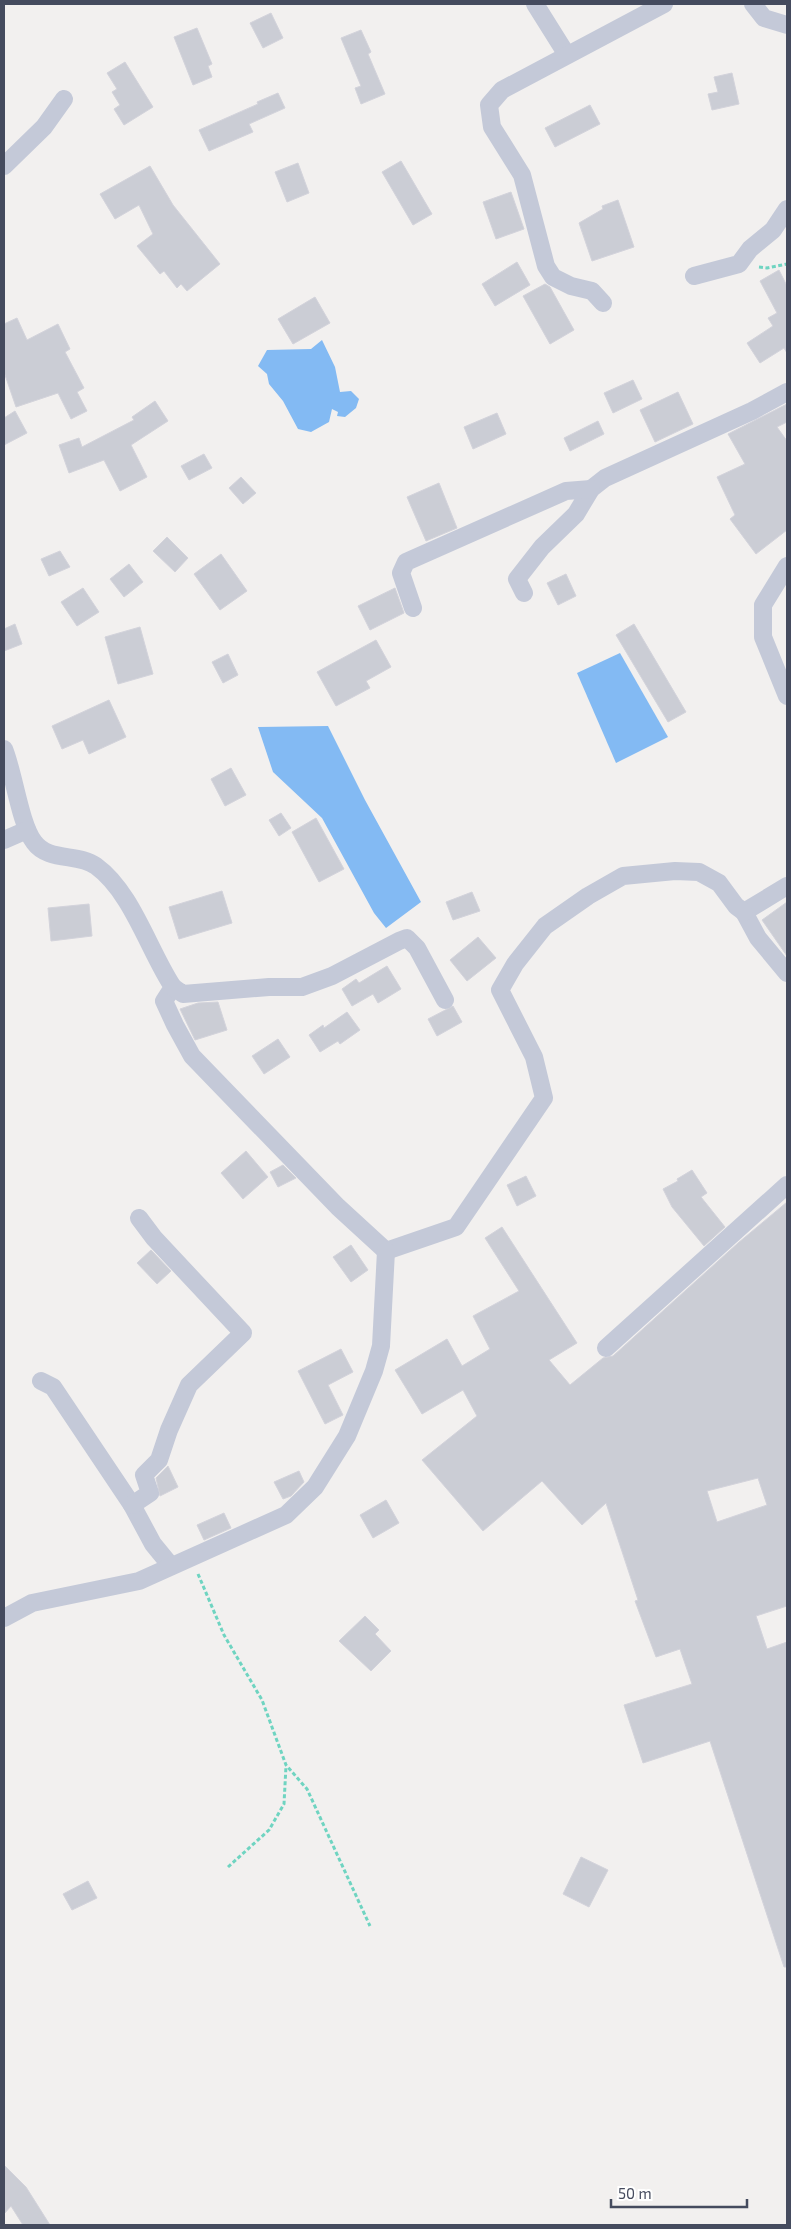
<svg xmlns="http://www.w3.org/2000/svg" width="791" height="2229" font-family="'Exo 2',sans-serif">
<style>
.water{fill:#83baf3}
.building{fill:#cbcdd5;stroke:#d3d3db;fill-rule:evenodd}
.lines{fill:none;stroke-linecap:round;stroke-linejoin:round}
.path{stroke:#6fd4c1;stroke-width:3;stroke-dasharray:4 2.5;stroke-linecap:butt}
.street{stroke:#c4c9d8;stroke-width:18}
</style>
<rect width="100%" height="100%" fill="#f2f0ef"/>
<g class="water">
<path d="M 322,340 L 335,367 L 340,392 L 351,391 L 359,399 L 356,408 L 345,417 L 337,416 L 338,412 L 332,409 L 329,422 L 311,432 L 298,429 L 283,401 L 269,384 L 267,374 L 258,366 L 267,350 L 311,349 Z"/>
<path d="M 620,653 L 668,737 L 616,763 L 577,673 Z"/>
<path d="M 328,726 L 365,800 L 421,902 L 386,928 L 374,913 L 322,818 L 273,772 L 258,727 Z"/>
</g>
<g class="building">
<path d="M 271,13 L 283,38 L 263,48 L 250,23 Z"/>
<path d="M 197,28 L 212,64 L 208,66 L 212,77 L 193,85 L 174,37 Z"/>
<path d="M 361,30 L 371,52 L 368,54 L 385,94 L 361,104 L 355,88 L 361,86 L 341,38 Z"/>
<path d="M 125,62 L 153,107 L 124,125 L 114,109 L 120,105 L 112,92 L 117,89 L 107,73 Z"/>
<path d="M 732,73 L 739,104 L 712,110 L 708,94 L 718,92 L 714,77 Z"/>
<path d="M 278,93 L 285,108 L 249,124 L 253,132 L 209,151 L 199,130 L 258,104 L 257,102 Z"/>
<path d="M 590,105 L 600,124 L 555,147 L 545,128 Z"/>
<path d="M 401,161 L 432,214 L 413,225 L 382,172 Z"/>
<path d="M 298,163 L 309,193 L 287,202 L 275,172 Z"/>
<path d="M 150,166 L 173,205 L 220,264 L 187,291 L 181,284 L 177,288 L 164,271 L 160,274 L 137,246 L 153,234 L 139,205 L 115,219 L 100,194 Z"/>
<path d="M 511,192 L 524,229 L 496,239 L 483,202 Z"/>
<path d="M 618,200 L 634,247 L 592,261 L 579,223 L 603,209 L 602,206 Z"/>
<path d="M 517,262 L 530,285 L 495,306 L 482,284 Z"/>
<path d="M 779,270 L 787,286 L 787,353 L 784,348 L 760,363 L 747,343 L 773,326 L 768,318 L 777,313 L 760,281 Z"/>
<path d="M 545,284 L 550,287 L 574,330 L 550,344 L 523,296 Z"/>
<path d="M 315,297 L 330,323 L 293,344 L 278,319 Z"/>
<path d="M 17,318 L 27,340 L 58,324 L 70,349 L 65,352 L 84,388 L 77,392 L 87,411 L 71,419 L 58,393 L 16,407 L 4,372 L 4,324 Z"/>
<path d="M 633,380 L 642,399 L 613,413 L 604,393 Z"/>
<path d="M 678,392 L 693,424 L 655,442 L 640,410 Z"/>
<path d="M 155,401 L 168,421 L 131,445 L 147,477 L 120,491 L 104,460 L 69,473 L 59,445 L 79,438 L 82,447 L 134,420 L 132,417 Z"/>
<path d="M 787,404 L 787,422 L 777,427 L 787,441 L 787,530 L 756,554 L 730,519 L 735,515 L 717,477 L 745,464 L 728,434 Z"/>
<path d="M 15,411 L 27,433 L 4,445 L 4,418 Z"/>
<path d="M 497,413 L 506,434 L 473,449 L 464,427 Z"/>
<path d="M 598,421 L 604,434 L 570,451 L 564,438 Z"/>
<path d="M 204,454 L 212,468 L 189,480 L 181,466 Z"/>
<path d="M 241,477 L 256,493 L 243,504 L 229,488 Z"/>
<path d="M 439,483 L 457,528 L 426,541 L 407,497 Z"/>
<path d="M 167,537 L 188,558 L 175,572 L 153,551 Z"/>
<path d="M 60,551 L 70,567 L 49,576 L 41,559 Z"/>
<path d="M 221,554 L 247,591 L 220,610 L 194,574 Z"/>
<path d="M 129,564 L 143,582 L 124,597 L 110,579 Z"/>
<path d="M 566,574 L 576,596 L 558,605 L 547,583 Z"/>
<path d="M 83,588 L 99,612 L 77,626 L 61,602 Z"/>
<path d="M 395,588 L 404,613 L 370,630 L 358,606 Z"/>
<path d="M 15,624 L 22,644 L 4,651 L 4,629 Z"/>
<path d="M 634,624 L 686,712 L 668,722 L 616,635 Z"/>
<path d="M 140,627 L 153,674 L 118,684 L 105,637 Z"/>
<path d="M 376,640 L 391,667 L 366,681 L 370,688 L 336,706 L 317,672 Z"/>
<path d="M 228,654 L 238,675 L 223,683 L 212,662 Z"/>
<path d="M 109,700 L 126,737 L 89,754 L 83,740 L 62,749 L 52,726 Z"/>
<path d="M 231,768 L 246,795 L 225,806 L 211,779 Z"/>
<path d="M 281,813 L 291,828 L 279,836 L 269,820 Z"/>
<path d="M 316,818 L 344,869 L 319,882 L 292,832 Z"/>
<path d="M 222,891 L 232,923 L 179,939 L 169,907 Z"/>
<path d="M 472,892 L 480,911 L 453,920 L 446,902 Z"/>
<path d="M 787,902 L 787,956 L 762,920 Z"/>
<path d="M 89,904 L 92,936 L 51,941 L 48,908 Z"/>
<path d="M 478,937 L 496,958 L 467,981 L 450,960 Z"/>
<path d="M 387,966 L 401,989 L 378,1003 L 373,994 L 352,1006 L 342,989 L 356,979 L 359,983 Z"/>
<path d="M 218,1002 L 227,1030 L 195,1040 L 180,1009 L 198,1003 Z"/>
<path d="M 453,1006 L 462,1022 L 437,1036 L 428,1019 Z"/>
<path d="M 347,1012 L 360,1030 L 340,1044 L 338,1041 L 320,1052 L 309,1035 L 323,1025 L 324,1028 Z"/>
<path d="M 278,1039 L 290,1057 L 264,1074 L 252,1056 Z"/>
<path d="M 246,1151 L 268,1177 L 243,1199 L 221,1173 Z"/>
<path d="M 283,1165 L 296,1178 L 278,1187 L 270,1172 Z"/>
<path d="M 692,1170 L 707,1193 L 701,1197 L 725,1227 L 704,1246 L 672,1207 L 663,1189 L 678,1181 L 677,1179 Z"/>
<path d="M 526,1176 L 536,1196 L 517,1206 L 507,1185 Z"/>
<path d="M 787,1202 L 787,1606 L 756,1616 L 767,1649 L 787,1642 L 787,1967 L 784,1967 L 710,1741 L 643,1763 L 624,1705 L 692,1684 L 680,1649 L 656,1657 L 635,1601 L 638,1600 L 606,1503 L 582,1525 L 542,1481 L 483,1531 L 422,1460 L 477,1416 L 463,1390 L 422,1414 L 395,1370 L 447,1339 L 462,1366 L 490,1349 L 473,1316 L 519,1291 L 485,1238 L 502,1227 L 577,1343 L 549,1360 L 570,1385 L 603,1358 L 613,1356 L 738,1243 ZM 758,1478 L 767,1505 L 717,1522 L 707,1491 Z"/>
<path d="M 351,1245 L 368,1270 L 351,1282 L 333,1257 Z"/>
<path d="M 151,1250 L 171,1271 L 157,1284 L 137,1263 Z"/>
<path d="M 341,1349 L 353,1372 L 328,1385 L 343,1415 L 325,1424 L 298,1371 Z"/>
<path d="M 168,1466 L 178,1487 L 160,1496 L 156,1478 Z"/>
<path d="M 299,1471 L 304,1482 L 291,1496 L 283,1499 L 274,1482 Z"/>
<path d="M 386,1500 L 399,1523 L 373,1538 L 360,1515 Z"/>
<path d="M 224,1513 L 231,1528 L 204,1540 L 197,1525 Z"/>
<path d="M 365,1616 L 379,1630 L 375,1634 L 391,1651 L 371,1671 L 339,1641 Z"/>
<path d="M 581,1857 L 608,1870 L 589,1907 L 563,1894 Z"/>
<path d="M 88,1881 L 97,1898 L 72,1910 L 63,1894 Z"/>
<path d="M 4,2165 L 26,2187 L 50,2225 L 23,2225 L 11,2206 L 4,2214 Z"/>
</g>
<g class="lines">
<g class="path">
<path d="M 759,267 L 767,268 L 787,264"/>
<path d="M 198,1574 L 224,1635 L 262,1700 L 286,1765 L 307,1789 L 370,1926"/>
<path d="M 228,1867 L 269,1830 L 284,1804 L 286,1766"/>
</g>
<g class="street">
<path d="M 535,4 L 567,55"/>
<path d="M 753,4 L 764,18 L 787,25"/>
<path d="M 4,166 L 44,127 L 64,99"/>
<path d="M 694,276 L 739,264 L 750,249 L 773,230 L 787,209"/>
<path d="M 603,303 L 592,291 L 571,286 L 553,277 L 546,266 L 522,175 L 492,127 L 489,105 L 502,90 L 664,4"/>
<path d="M 787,566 L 763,605 L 763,637 L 787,696"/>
<path d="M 524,593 L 517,579 L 542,547 L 576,514 L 591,489 L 605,478 L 752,411 L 787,392"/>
<path d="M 413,608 L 401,573 L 406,562 L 566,491 L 591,489"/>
<path d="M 4,749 C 14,773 20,824 34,842 C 48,862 79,853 96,866 C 132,892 149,951 173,987 L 164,1001 L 175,1025 L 192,1056 L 338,1207 L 386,1251"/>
<path d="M 4,840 L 27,830"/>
<path d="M 787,886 L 744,912 L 758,938 L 787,973"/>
<path d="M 173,987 L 183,994 L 269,987 L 302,987 L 332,976 L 399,941 L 407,938 L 417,948 L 445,1000"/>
<path d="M 386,1251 L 456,1227 L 544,1098 L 534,1057 L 500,990 L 515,964 L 545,926 L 588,896 L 623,876 L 675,871 L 699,872 L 719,883 L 736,906 L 744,912"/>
<path d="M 606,1348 L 787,1185"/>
<path d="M 41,1381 L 53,1387 L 132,1505 L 153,1544 L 171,1566"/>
<path d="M 132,1505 L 150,1493 L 144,1475 L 159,1460 L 169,1430 L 189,1385 L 243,1333 L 154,1238 L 139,1218"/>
<path d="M 4,1618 L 32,1603 L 139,1581 L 286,1515 L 315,1487 L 347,1436 L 374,1371 L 381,1346 L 386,1251"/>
</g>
</g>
<rect width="791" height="2229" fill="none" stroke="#454b5e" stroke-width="10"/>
<path d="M611 2199v8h136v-8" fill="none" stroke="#454b5e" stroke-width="2.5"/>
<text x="618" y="2199" font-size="15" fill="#454b5e" stroke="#ffffff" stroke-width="4" paint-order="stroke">50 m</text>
</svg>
